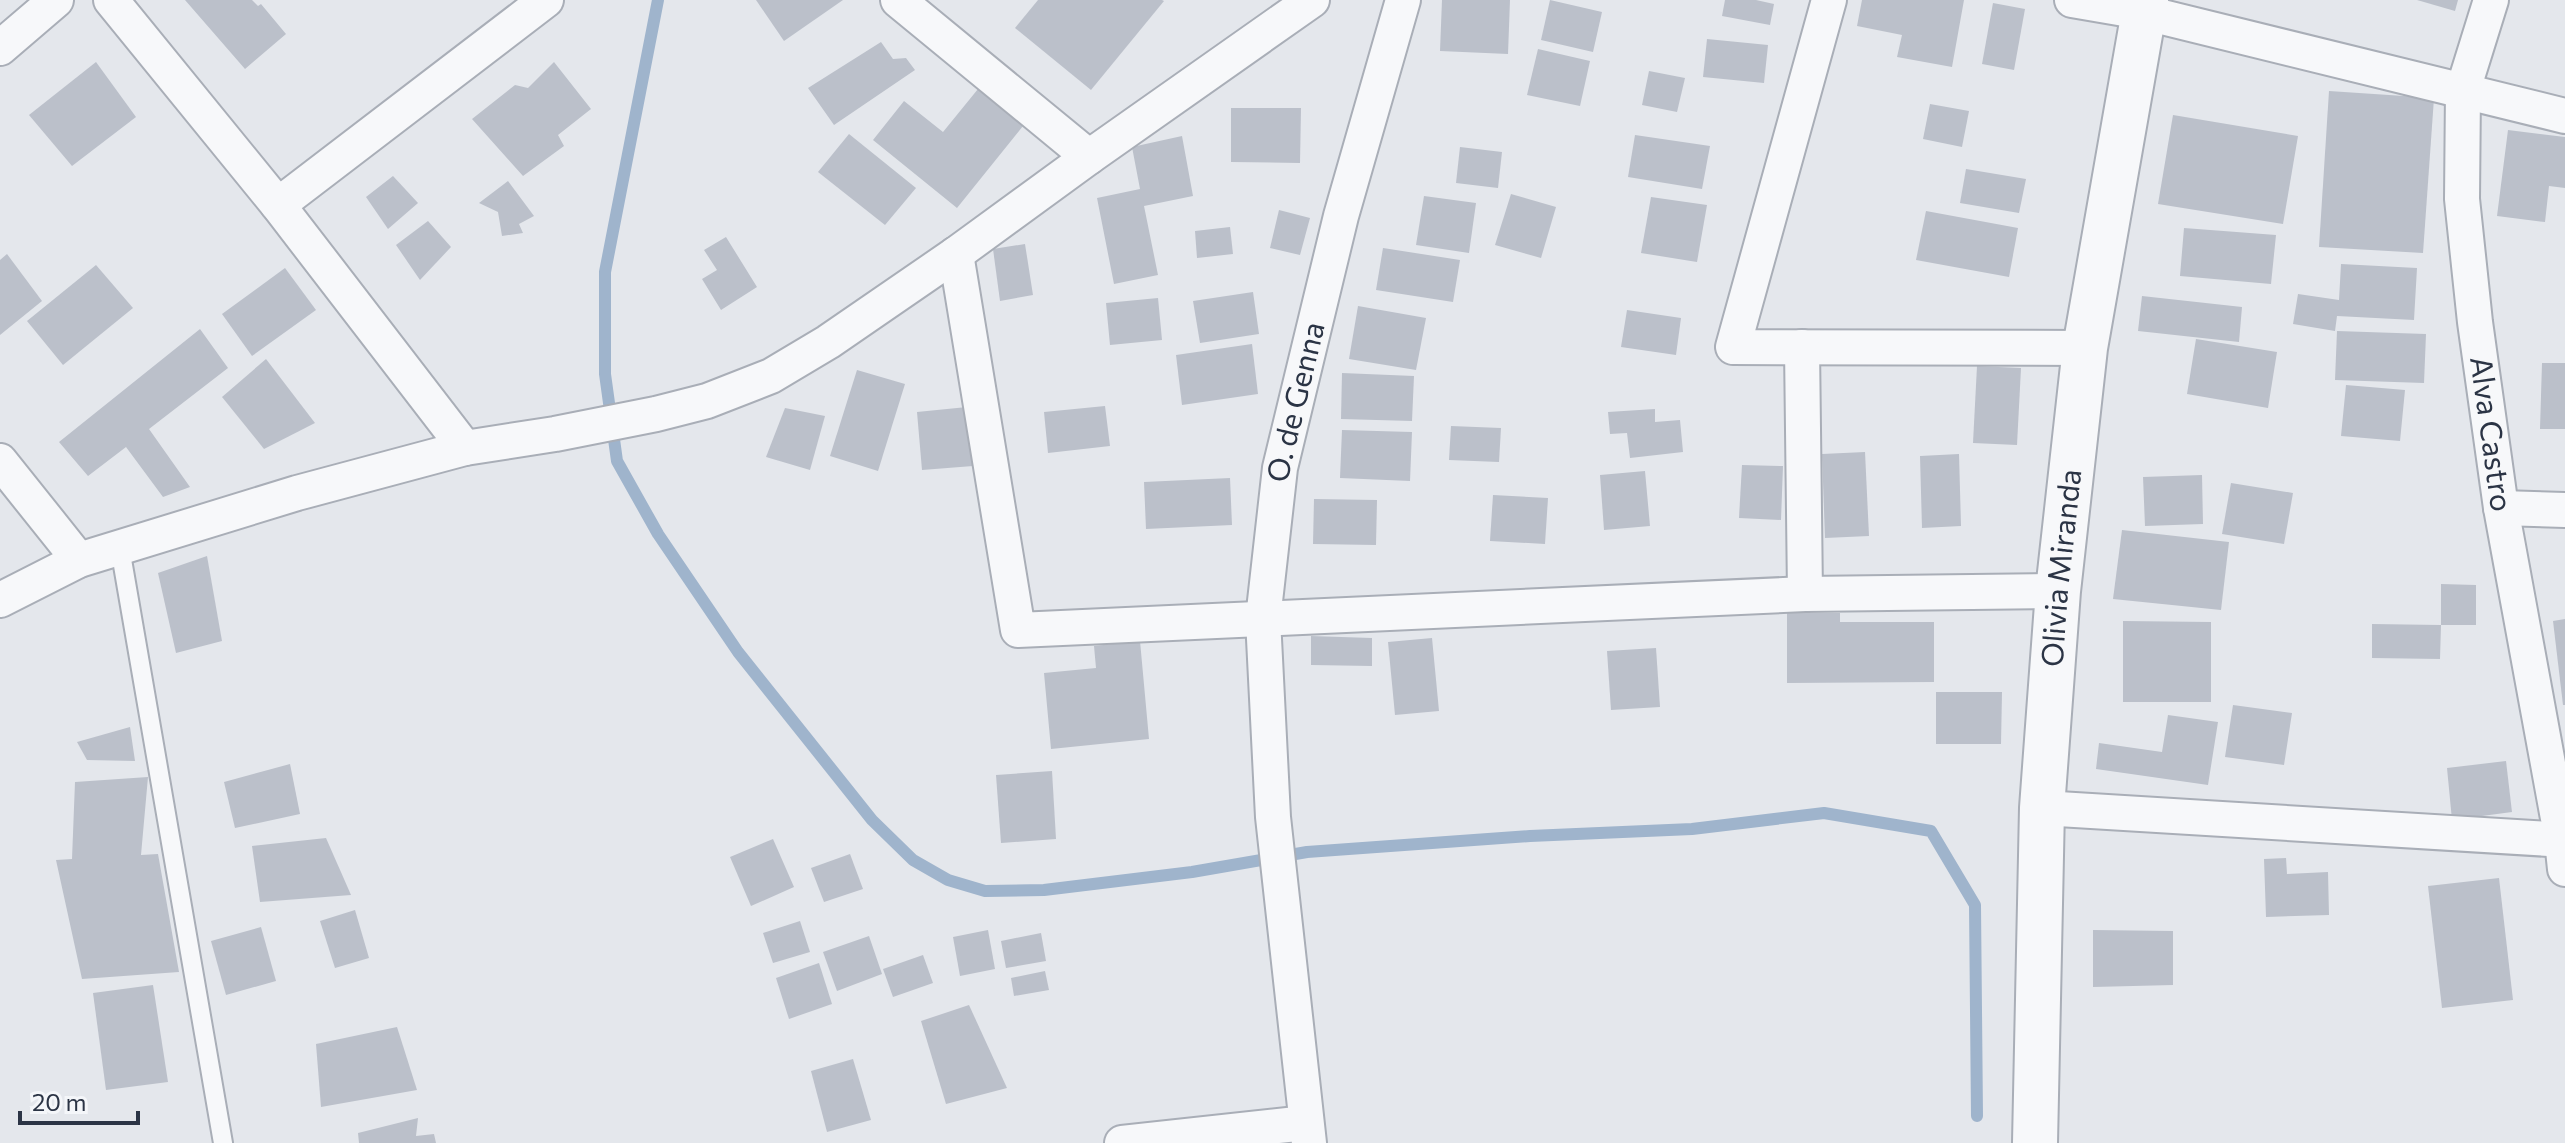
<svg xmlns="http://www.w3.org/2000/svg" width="2565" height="1143" font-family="Commissioner,sans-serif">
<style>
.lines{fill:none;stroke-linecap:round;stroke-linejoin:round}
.stream{stroke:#9fb4cc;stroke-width:12}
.building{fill:#bbc0ca}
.service-casing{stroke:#a9aeb7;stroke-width:22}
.minor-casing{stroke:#a9aeb7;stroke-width:38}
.tertiary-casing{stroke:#a9aeb7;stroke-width:48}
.service{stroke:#f7f8fa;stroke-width:18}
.minor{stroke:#f7f8fa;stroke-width:34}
.tertiary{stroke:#f7f8fa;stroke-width:44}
.labels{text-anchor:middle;stroke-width:6;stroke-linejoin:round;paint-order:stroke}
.street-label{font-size:30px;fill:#2b3445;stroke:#f4f6f9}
</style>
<rect width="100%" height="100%" fill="#e4e7ec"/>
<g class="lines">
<path class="stream" d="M 658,0 L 605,272 L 605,374 L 617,461 L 658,534 L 738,652 L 872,820 L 913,860 L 948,880 L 985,891 L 1044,890 L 1192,872 L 1307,852 L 1530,836 L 1692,829 L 1824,813 L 1931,831 L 1975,905 L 1977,1116"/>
</g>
<g class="building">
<path d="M 185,0 L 252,0 L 258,6 L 261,4 L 286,34 L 245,69 Z"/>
<path d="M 756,0 L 843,0 L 784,41 Z"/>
<path d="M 1038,0 L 1162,0 L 1164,1 L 1091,90 L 1015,28 Z"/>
<path d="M 1442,0 L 1510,0 L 1508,54 L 1440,51 Z"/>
<path d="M 1550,0 L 1602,12 L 1593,52 L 1541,40 Z"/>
<path d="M 1725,0 L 1756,0 L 1774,4 L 1770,25 L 1722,16 Z"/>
<path d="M 1862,0 L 1964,0 L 1952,67 L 1897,57 L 1902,35 L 1857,26 Z"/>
<path d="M 2417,0 L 2458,0 L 2455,11 Z"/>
<path d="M 1993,3 L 2025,9 L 2014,70 L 1982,64 Z"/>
<path d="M 1707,39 L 1768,45 L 1764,83 L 1703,77 Z"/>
<path d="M 881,42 L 893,59 L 906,58 L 915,70 L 834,125 L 808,88 Z"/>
<path d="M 1538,49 L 1590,61 L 1580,106 L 1527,95 Z"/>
<path d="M 96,62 L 136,117 L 72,166 L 29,115 Z"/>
<path d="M 554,62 L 591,109 L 558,135 L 564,146 L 523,176 L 472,119 L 515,85 L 528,88 Z"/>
<path d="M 1649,71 L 1685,78 L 1677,112 L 1642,105 Z"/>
<path d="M 978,89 L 1023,126 L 957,208 L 873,140 L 904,101 L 943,132 Z"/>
<path d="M 2329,91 L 2434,98 L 2423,253 L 2319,247 Z"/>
<path d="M 1930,104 L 1969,111 L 1962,147 L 1923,139 Z"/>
<path d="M 1231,108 L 1301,108 L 1300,163 L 1231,162 Z"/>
<path d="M 2173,115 L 2298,136 L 2283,224 L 2158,204 Z"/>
<path d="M 2508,130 L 2565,137 L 2565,188 L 2549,186 L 2545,222 L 2497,216 Z"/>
<path d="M 849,134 L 916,188 L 885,225 L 818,172 Z"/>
<path d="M 1635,135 L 1710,146 L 1702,189 L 1628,177 Z"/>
<path d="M 1182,136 L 1193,196 L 1144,206 L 1158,275 L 1114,284 L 1097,198 L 1140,189 L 1132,147 Z"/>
<path d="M 1460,147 L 1502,152 L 1498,188 L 1456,183 Z"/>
<path d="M 1966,169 L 2026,179 L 2019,213 L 1960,203 Z"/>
<path d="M 393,176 L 418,203 L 388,229 L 366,197 Z"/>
<path d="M 508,181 L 534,216 L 519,224 L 523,233 L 502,236 L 498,212 L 479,203 Z"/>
<path d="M 1511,194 L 1556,207 L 1541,258 L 1495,245 Z"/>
<path d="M 1424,196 L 1476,203 L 1469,253 L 1416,245 Z"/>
<path d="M 1651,197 L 1707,205 L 1697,262 L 1641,253 Z"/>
<path d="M 1279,210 L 1310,218 L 1300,255 L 1270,248 Z"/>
<path d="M 1926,211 L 2018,228 L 2009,277 L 1916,260 Z"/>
<path d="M 428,221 L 451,247 L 420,280 L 396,245 Z"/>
<path d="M 1230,227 L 1233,254 L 1197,258 L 1195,231 Z"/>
<path d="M 2184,228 L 2276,235 L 2271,284 L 2180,276 Z"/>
<path d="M 726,237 L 757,287 L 721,310 L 702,279 L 717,270 L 704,250 Z"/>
<path d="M 1025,244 L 1033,295 L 1000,301 L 993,249 Z"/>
<path d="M 1383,248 L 1460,260 L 1453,302 L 1376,290 Z"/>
<path d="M 7,254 L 42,301 L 0,335 L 0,260 Z"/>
<path d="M 2341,264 L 2417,268 L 2414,320 L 2337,316 L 2335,331 L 2293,324 L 2298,294 L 2339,300 Z"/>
<path d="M 96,265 L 133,308 L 63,365 L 27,321 Z"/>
<path d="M 285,268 L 316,310 L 252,356 L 222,314 Z"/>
<path d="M 1253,292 L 1259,334 L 1200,343 L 1193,301 Z"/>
<path d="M 2142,296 L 2242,307 L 2239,342 L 2138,331 Z"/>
<path d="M 1158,298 L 1162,340 L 1110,345 L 1106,303 Z"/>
<path d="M 1358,306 L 1426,318 L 1416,370 L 1349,359 Z"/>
<path d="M 1627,310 L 1681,318 L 1676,355 L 1621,347 Z"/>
<path d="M 200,329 L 228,368 L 149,429 L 190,487 L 163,497 L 126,447 L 88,476 L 59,442 Z"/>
<path d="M 2337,331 L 2426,334 L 2424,383 L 2335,380 Z"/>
<path d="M 2196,339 L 2277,352 L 2268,408 L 2187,394 Z"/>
<path d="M 1252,344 L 1258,394 L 1182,405 L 1176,355 Z"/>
<path d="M 266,359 L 315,423 L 264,449 L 222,397 Z"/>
<path d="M 2542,363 L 2565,363 L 2565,429 L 2540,429 Z"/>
<path d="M 1977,366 L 2021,368 L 2017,445 L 1973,443 Z"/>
<path d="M 857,370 L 905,384 L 878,471 L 830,456 Z"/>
<path d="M 1342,373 L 1414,376 L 1412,421 L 1341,419 Z"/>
<path d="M 2346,385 L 2405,390 L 2400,441 L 2341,436 Z"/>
<path d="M 1105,406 L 1110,446 L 1048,453 L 1044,412 Z"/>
<path d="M 967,407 L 973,466 L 922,470 L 917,412 Z"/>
<path d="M 785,408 L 825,416 L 810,470 L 766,457 Z"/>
<path d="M 1655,409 L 1655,422 L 1680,420 L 1683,452 L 1630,458 L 1627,433 L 1610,434 L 1608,412 Z"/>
<path d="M 1451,426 L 1501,428 L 1499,462 L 1449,460 Z"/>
<path d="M 1342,430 L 1412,432 L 1410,481 L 1340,478 Z"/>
<path d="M 1865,452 L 1869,536 L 1825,538 L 1822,454 Z"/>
<path d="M 1959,454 L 1961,526 L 1922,528 L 1920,456 Z"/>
<path d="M 1742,465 L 1783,466 L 1781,520 L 1739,518 Z"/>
<path d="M 1645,471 L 1650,526 L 1604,530 L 1600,475 Z"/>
<path d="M 2202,475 L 2203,524 L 2145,526 L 2143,477 Z"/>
<path d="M 1230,478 L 1232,525 L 1146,529 L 1144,482 Z"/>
<path d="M 2231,483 L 2293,493 L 2284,544 L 2222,534 Z"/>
<path d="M 1493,495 L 1548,498 L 1545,544 L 1490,541 Z"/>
<path d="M 1314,499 L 1377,500 L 1376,545 L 1313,544 Z"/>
<path d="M 2122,530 L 2229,542 L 2221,610 L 2113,599 Z"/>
<path d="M 207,556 L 222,641 L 176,653 L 158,573 Z"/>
<path d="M 2441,584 L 2476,585 L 2476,625 L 2441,625 L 2440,659 L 2372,658 L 2372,624 L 2441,625 Z"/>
<path d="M 1787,613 L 1840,613 L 1840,622 L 1934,622 L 1934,682 L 1787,683 Z"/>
<path d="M 2565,619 L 2565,705 L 2563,705 L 2553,621 Z"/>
<path d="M 2123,621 L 2211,622 L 2211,702 L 2123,702 Z"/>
<path d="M 1311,636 L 1372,638 L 1372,666 L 1311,665 Z"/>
<path d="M 1432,638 L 1439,711 L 1395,715 L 1388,642 Z"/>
<path d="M 1140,641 L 1149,739 L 1051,749 L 1044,673 L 1096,668 L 1094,646 Z"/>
<path d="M 1656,648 L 1660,707 L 1611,710 L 1607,651 Z"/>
<path d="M 1936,692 L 2002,692 L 2001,744 L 1936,744 Z"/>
<path d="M 2233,705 L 2292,713 L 2284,765 L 2225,757 Z"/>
<path d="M 2168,715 L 2218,722 L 2208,785 L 2096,769 L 2099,743 L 2162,752 Z"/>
<path d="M 130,727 L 135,761 L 87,760 L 77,742 Z"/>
<path d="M 2506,761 L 2512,812 L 2452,820 L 2447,768 Z"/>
<path d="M 290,764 L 300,814 L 235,828 L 224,782 Z"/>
<path d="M 1052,771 L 1056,839 L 1001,843 L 996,775 Z"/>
<path d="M 148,777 L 141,855 L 158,854 L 179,972 L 82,979 L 56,860 L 72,859 L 75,782 Z"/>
<path d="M 326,838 L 351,895 L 260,902 L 252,846 Z"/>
<path d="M 773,839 L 794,887 L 751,906 L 730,857 Z"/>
<path d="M 850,854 L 863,889 L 824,902 L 811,868 Z"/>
<path d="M 2286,858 L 2287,874 L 2328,872 L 2329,915 L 2266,917 L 2264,859 Z"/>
<path d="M 2499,878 L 2513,1000 L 2442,1008 L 2428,886 Z"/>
<path d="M 355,910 L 369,958 L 335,968 L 320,921 Z"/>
<path d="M 800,921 L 810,952 L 773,963 L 763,933 Z"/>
<path d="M 261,927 L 276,981 L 226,995 L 211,941 Z"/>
<path d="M 988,930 L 995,969 L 960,976 L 953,937 Z"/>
<path d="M 2093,930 L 2173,931 L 2173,985 L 2093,987 Z"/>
<path d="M 1041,933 L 1046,961 L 1006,968 L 1001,941 Z"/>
<path d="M 869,936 L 882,974 L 837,991 L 823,952 Z"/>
<path d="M 923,955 L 933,983 L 893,997 L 883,969 Z"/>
<path d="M 819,963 L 832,1004 L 789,1019 L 776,978 Z"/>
<path d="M 1045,971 L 1049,990 L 1014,996 L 1011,978 Z"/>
<path d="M 153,985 L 168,1082 L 106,1090 L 93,993 Z"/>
<path d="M 969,1005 L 1007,1088 L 946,1104 L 921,1021 Z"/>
<path d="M 397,1027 L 417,1090 L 321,1107 L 316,1044 Z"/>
<path d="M 853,1059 L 871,1120 L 827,1132 L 811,1071 Z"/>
<path d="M 418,1118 L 416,1136 L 434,1134 L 436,1143 L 359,1143 L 358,1133 Z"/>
</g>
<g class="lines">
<g class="service-casing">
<path id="service" d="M 120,548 L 223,1143"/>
</g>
<g class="minor-casing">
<g id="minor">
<path d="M 111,0 L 278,205 L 465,448"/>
<path d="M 898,0 L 1089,157"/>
<path d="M 1829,0 L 1733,347 L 2085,348"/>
<path d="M 2072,0 L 2142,12 L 2565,116"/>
<path id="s1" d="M 2491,0 L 2463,90 L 2462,199 L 2475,322 L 2501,508 L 2562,840 L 2565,869"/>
<path d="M 0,48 L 56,0"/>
<path d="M 278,205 L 546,0"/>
<path d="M 956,254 L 1018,630 L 1805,594 L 2058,591"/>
<path d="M 1802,347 L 1805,594"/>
<path d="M 0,461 L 79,560"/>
<path d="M 2501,508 L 2565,510"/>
<path d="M 0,600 L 79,560 L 297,493 L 465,448 L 555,434 L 656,414 L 707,401 L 771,376 L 828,342 L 956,254 L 1089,157 L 1312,0"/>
<path d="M 2042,808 L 2565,840"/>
<path d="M 1122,1143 L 1306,1123"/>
<path id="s2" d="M 1309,1143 L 1273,817 L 1263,619 L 1280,468 L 1341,216 L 1403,0"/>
</g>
</g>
<g class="tertiary-casing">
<g id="tertiary">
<path id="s3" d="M 2035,1143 L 2042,808 L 2058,591 L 2085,348 L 2146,0"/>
</g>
</g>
<use href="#service" class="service"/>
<use href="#minor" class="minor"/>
<use href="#tertiary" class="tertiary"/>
</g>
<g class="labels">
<g class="street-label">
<text dy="10" stroke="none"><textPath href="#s2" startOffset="746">O. de Genna</textPath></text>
<text dy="10" stroke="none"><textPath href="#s1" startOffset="440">Alva Castro</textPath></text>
<text dy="10" stroke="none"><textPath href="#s3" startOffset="576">Olivia Miranda</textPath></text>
</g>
</g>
<path d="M20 1111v12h118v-12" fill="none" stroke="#2b3445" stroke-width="4"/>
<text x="32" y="1111" font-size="24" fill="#2b3445" stroke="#f4f6f9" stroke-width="6" paint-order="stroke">20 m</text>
</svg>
